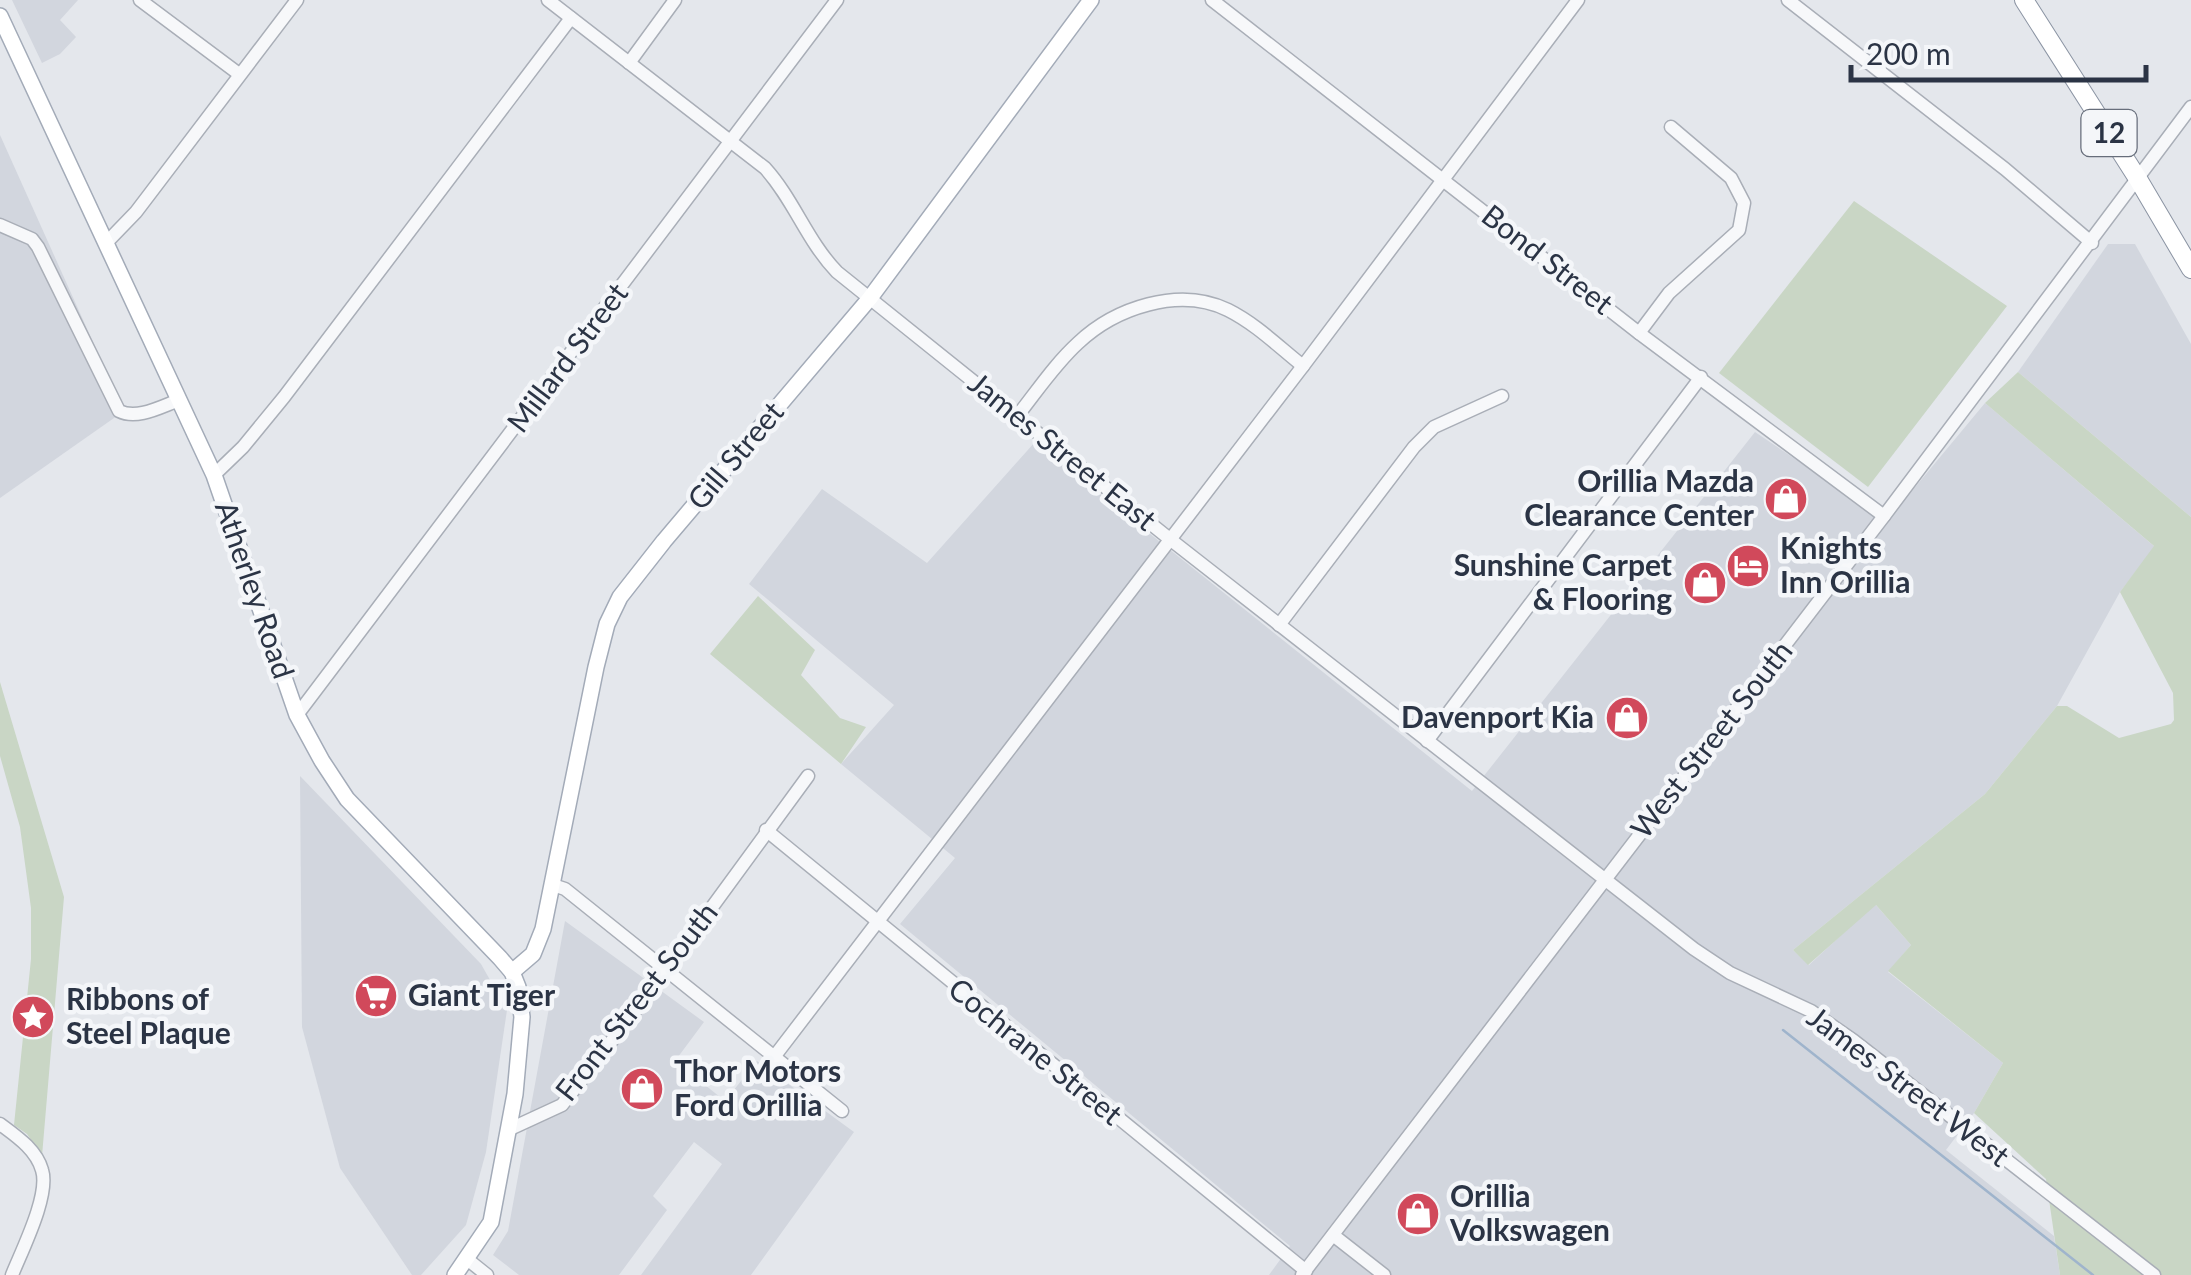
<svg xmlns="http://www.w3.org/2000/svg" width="2191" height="1275" font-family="Lato,sans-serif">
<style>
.built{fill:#d2d6de}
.green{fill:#c9d6c5}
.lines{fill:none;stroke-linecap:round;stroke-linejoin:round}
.stream{stroke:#9fb4cc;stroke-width:2.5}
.minor-casing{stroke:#a9aeb7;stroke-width:15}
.major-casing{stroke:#a3abb8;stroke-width:18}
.highway-casing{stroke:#8b94a3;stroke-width:20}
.minor{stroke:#f7f8fa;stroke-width:12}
.major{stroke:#fff;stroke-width:15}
.highway{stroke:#fff;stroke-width:18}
.labels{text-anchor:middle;stroke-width:9;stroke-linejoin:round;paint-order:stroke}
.shield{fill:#f4f6f9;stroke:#676e7b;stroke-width:2.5}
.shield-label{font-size:28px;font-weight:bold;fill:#2b3445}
.street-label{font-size:30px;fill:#2b3445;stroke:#f4f6f9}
.poi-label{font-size:30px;font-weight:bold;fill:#2b3445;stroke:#f4f6f9;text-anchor:start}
</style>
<rect width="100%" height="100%" fill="#e4e7ec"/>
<g class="built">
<path d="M 12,0 L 78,0 L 60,20 L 76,37 L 60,54 L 42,63 Z"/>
<path d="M 0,135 L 124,411 L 0,498 Z"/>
<path d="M 2108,244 L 2135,244 L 2191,344 L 2191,517 L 2018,372 Z"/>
<path d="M 1985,403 L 2155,547 L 2120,592 L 2057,706 L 1985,794 L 1793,950 L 1809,965 L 1875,904 L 1911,945 L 1888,972 L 2003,1063 L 1974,1113 L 1946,1150 L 2054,1236 L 2060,1275 L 1269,1275 L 1290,1246 L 900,924 L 955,858 L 841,764 L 894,705 L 749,584 L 822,489 L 927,563 L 1035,442 L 1472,791 L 1755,432 L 1887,521 Z"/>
<path d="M 300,776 L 481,964 L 507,1010 L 486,1152 L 466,1225 L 421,1275 L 412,1275 L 340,1168 L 302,1027 Z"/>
<path d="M 565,921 L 704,1022 L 675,1061 L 725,1101 L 757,1061 L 854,1132 L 751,1275 L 641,1275 L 722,1164 L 694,1142 L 653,1196 L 667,1210 L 619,1275 L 519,1275 L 493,1255 L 508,1231 Z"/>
</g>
<g class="green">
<path d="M 1854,201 L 2007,306 L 1868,487 L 1719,373 Z"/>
<path d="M 2018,372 L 2191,517 L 2191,1275 L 2060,1275 L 2046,1179 L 1974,1113 L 2003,1063 L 1888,971 L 1911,945 L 1876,905 L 1808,965 L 1793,950 L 1985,794 L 2057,706 L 2067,706 L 2119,738 L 2171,724 L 2174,720 L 2173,693 L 2120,592 L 2154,546 L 1985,403 Z"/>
<path d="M 758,596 L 815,650 L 801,675 L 840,718 L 866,727 L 841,764 L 710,654 Z"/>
<path d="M 0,682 L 64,897 L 42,1156 L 27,1134 L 14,1125 L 31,959 L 31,908 L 20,827 L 0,756 Z"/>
</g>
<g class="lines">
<path class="stream" d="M 1783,1030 L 2093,1275"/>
<g class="minor-casing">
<g id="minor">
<path d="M 140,0 L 239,74"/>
<path d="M 548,0 L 765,168 C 794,200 807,241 837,272 L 1171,540 L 1694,949 L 1730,973 L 1811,1011 L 1854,1041 L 2154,1275"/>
<path d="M 1212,0 L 1639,333 L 1884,516"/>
<path d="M 1788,0 L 2005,169 L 2092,243"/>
<path d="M 629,63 L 675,0"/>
<path d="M 0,225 L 32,239 L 38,247 L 119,411 C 137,420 160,407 179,400"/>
<path d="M 107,242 L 136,212 L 297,0"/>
<path d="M 1639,333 L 1669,293 L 1739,230 L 1744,203 L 1731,178 L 1671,127"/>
<path d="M 1018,415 C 1037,391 1055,364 1078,343 C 1115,308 1179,286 1228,310 C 1256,324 1279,347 1303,366"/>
<path d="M 214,475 L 243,447 L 284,397 L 571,18"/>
<path d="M 1279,625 L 1414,447 L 1434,427 L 1502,396"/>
<path d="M 297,715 L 837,0"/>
<path d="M 1427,741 L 1701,377"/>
<path d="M 766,830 L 1306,1271"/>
<path d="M 553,885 L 565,889 L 842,1111"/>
<path d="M 774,1057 L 1303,366 L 1578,0"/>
<path d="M 0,1124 C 16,1136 36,1149 42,1170 C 50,1195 22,1250 12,1275"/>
<path d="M 510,1129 L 562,1105 L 658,981 L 808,776"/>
<path d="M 1333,1235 L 1384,1275"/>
<path d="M 467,1259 L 487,1275"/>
<path d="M 1302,1275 L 1884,516 L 2191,107"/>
</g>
</g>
<g class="major-casing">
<g id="major">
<path d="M 0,16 L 214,475 L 297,715 L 322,761 L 347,799 L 500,958 L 512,972 L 518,987 L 522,1017 L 515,1094 L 491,1222 L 455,1275"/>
<path d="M 512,972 L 533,954 L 543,929 L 596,667 L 607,624 L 620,597 L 664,541 L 870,298 L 1091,0"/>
</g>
</g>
<g class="highway-casing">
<path id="highway" d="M 2024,0 L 2138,179 L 2191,269"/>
</g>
<use href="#minor" class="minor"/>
<use href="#major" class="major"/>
<use href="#highway" class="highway"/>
</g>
<defs>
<g id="shop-disc" transform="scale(2.25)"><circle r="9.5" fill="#d1495b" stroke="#f4f6f9"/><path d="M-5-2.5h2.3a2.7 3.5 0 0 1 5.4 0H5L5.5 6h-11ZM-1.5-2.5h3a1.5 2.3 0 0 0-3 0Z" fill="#fff"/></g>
<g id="hotel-disc" transform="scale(2.25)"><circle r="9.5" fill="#d1495b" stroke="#f4f6f9"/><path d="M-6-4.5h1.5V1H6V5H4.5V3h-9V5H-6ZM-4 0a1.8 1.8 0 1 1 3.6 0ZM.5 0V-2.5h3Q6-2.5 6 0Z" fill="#fff"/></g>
<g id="supermarket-disc" transform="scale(2.25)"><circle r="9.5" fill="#d1495b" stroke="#f4f6f9"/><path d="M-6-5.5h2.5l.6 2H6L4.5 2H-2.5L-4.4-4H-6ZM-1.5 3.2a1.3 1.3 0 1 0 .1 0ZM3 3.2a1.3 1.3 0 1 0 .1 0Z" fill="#fff"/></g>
<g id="sight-disc" transform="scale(2.25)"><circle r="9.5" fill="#d1495b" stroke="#f4f6f9"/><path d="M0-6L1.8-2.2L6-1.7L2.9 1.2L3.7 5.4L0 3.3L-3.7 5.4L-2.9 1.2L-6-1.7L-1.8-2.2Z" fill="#fff"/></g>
</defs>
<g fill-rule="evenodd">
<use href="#shop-disc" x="1786" y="499"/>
<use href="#hotel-disc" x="1748" y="566"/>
<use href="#shop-disc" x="1705" y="583"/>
<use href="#shop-disc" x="1627" y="718"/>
<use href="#supermarket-disc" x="376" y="996"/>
<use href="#sight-disc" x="33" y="1017"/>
<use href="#shop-disc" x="642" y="1089"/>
<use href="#shop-disc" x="1418" y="1214"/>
</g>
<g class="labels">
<rect class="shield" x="2081.5" y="110" width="55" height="46" rx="8"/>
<g class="shield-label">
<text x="2109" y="143">12</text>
</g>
<g class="street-label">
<text transform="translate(1547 260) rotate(38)" y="10">Bond Street</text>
<text transform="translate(568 358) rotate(-53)" y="10">Millard Street</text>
<text transform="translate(1062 452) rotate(39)" y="10">James Street East</text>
<text transform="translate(736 456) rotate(-50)" y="10">Gill Street</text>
<text transform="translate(254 590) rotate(71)" y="10">Atherley Road</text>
<text transform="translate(1712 740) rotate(-52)" y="10">West Street South</text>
<text transform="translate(637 1002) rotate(-52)" y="10">Front Street South</text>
<text transform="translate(1035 1052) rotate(39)" y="10">Cochrane Street</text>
<text transform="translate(1908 1087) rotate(37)" y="10">James Street West</text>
</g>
<g class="poi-label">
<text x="1754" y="492" text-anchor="end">Orillia Mazda<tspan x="1754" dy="34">Clearance Center</tspan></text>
<text x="1780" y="559">Knights<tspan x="1780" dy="34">Inn Orillia</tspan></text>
<text x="1672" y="576" text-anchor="end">Sunshine Carpet<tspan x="1672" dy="34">&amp; Flooring</tspan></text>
<text x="1594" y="728" text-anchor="end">Davenport Kia</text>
<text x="408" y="1006">Giant Tiger</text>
<text x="66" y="1010">Ribbons of<tspan x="66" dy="34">Steel Plaque</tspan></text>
<text x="674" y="1082">Thor Motors<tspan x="674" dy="34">Ford Orillia</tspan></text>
<text x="1450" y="1207">Orillia<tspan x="1450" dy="34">Volkswagen</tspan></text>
</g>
</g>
<path d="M1851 65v15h295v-15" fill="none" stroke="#2b3445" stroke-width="5"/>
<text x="1866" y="65" font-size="30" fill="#2b3445" stroke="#f4f6f9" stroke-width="8" paint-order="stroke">200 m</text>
</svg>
